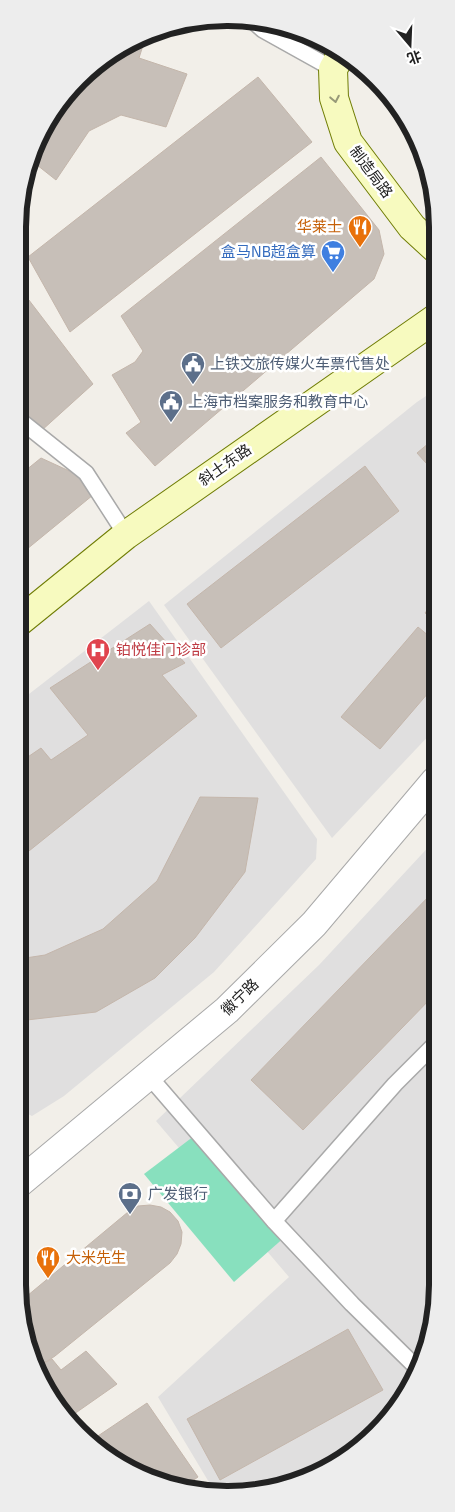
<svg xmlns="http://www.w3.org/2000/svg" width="455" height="1512" font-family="'Exo 2','Noto Sans SC',sans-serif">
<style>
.residential{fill:#e0dfdf}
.pitch{fill:#88e0be}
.building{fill:#c7bfb8;stroke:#c4b6ab}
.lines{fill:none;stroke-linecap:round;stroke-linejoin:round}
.lane-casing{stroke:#a9a9a9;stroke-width:18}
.street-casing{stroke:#a9a9a9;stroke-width:30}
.secondary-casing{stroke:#707d05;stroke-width:30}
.lane{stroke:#fff;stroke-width:15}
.street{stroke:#fff;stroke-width:28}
.secondary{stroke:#f7fabf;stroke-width:28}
.oneway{stroke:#979978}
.labels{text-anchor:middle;stroke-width:5;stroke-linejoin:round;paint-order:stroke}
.street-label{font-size:15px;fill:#222;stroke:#fff}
.food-label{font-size:15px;fill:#c56008;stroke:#fff;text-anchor:end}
.shop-label{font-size:15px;fill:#366cbe;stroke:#fff;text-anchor:end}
.service-label{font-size:15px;fill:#4e5e75;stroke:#fff;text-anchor:start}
.health-label{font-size:15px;fill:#be3a42;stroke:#fff;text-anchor:start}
.rim{fill:none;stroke:#222;stroke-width:6}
</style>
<rect width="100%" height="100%" fill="#f2efe9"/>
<g class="residential">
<path d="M 435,390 L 435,729 L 332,838 L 164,605 L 417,402 Z"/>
<path d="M 149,601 L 317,839 L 316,859 L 214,972 L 64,1096 L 32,1116 L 18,1109 L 20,701 Z"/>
<path d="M 434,841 L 434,1325 L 402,1401 L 355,1451 L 282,1487 L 216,1494 L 158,1397 L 289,1277 L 156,1121 L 319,965 Z"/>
</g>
<path class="pitch" d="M 198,1133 L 287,1235 L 234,1282 L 144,1174 Z"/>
<g class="building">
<path d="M 145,39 L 139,58 L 187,74 L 166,127 L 121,115 L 89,131 L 56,180 L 32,161 L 53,111 L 111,53 Z"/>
<path d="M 258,77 L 312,142 L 70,332 L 28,257 Z"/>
<path d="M 321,157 L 379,230 L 384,254 L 374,279 L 155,466 L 126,433 L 141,422 L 112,375 L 135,362 L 143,351 L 121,316 Z"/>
<path d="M 22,291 L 93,384 L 41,431 L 21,412 Z"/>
<path d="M 435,438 L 435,473 L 417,453 Z"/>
<path d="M 21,442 L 28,451 L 21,457 Z"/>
<path d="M 41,458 L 78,475 L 93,495 L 21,554 L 20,475 Z"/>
<path d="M 365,466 L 399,511 L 221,648 L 187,604 Z"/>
<path d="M 435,600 L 435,620 L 425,613 Z"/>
<path d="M 150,624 L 185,663 L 162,675 L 197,716 L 19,859 L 19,763 L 41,748 L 51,760 L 88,735 L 50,688 Z"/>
<path d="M 418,627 L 435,641 L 435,685 L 380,749 L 341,717 Z"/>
<path d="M 200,797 L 258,798 L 245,872 L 195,938 L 155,978 L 96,1012 L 18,1021 L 19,959 L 45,955 L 103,929 L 157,881 Z"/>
<path d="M 434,891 L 434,995 L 303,1130 L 251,1080 Z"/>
<path d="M 150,1205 L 161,1207 L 170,1212 L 178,1221 L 182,1232 L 181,1244 L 177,1254 L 170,1263 L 55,1356 L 46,1362 L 33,1364 L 21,1301 L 128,1212 L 138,1206 Z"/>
<path d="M 348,1329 L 383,1390 L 220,1480 L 187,1419 Z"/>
<path d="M 86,1351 L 117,1384 L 67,1419 L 33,1364 L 46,1362 L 52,1359 L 61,1370 Z"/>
<path d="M 147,1403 L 198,1477 L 185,1486 L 135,1473 L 92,1440 Z"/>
</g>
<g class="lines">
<g class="lane-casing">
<g id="lane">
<path d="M 254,22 L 263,30 L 333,69"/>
<path d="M 21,421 L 86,473 L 126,535"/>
<path d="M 148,1075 L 274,1221 L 352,1304 L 416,1367"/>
<path d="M 274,1221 L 395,1084 L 434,1045"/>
</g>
</g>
<g class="street-casing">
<path id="street" d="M 18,1184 L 227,1010 L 314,924 L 435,781"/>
</g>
<g class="secondary-casing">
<g id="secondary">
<path d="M 342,53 L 333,69 L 334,98 L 348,142 L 412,227 L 436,249"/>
<path d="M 20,621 L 126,535 L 436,318"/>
</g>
</g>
<use href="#lane" class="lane"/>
<use href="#street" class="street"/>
<use href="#secondary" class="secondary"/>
</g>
<defs><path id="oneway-chevron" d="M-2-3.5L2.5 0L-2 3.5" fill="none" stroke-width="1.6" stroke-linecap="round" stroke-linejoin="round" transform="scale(1.25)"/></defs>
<use class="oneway" href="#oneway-chevron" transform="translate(335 99) rotate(79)"/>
<defs>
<g id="restaurant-pin" transform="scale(1.25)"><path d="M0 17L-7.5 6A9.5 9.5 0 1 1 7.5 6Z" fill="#e8710a" stroke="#fff"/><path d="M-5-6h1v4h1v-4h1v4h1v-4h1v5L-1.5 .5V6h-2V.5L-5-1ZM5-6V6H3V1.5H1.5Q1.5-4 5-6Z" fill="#fff"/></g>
<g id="supermarket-pin" transform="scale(1.25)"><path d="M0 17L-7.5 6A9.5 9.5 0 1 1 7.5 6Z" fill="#3f7fe0" stroke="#fff"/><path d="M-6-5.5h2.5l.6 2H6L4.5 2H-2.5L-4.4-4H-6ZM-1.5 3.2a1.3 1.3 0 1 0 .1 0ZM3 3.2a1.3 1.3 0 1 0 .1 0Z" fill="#fff"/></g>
<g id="civic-pin" transform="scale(1.25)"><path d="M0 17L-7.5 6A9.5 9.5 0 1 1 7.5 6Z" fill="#5c6f8a" stroke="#fff"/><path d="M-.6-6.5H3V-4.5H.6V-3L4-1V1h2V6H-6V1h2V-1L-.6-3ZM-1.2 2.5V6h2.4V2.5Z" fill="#fff"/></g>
<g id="hospital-pin" transform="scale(1.25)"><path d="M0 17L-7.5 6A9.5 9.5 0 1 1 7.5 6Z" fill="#e0444e" stroke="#fff"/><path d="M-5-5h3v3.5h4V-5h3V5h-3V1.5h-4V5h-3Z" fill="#fff"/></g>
<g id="bank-pin" transform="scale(1.25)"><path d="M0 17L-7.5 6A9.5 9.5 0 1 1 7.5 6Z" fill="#5c6f8a" stroke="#fff"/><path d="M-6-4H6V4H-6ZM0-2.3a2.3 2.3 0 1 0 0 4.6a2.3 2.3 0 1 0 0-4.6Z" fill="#fff"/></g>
</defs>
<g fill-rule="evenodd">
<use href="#restaurant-pin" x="360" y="227"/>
<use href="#supermarket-pin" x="333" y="252"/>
<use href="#civic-pin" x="193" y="364"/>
<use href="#civic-pin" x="171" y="402"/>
<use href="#hospital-pin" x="98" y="650"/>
<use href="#bank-pin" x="130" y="1194"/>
<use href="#restaurant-pin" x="48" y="1258"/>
</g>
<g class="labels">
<g class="street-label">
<text transform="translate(371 172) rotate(53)" y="5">制造局路</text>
<text transform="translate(225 465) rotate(-35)" y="5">斜土东路</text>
<text transform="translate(240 997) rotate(-44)" y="5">徽宁路</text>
</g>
<g class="food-label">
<text x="342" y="232">华莱士</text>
<text x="66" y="1263" text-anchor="start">大米先生</text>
</g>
<g class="shop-label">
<text x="316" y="257">盒马NB超盒算</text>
</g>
<g class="service-label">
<text x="210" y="369">上铁文旅传媒火车票代售处</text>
<text x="188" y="407">上海市档案服务和教育中心</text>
<text x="148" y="1199">广发银行</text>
</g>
<g class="health-label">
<text x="116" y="655">铂悦佳门诊部</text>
</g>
</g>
<path d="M0 0H455V1512H0ZM227 26H228A201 201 0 0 1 429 227V1285A201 201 0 0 1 228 1486H227A201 201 0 0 1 26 1285V227A201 201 0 0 1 227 26Z" fill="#ededed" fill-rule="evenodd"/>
<path class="rim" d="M227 26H228A201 201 0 0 1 429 227V1285A201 201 0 0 1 228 1486H227A201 201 0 0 1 26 1285V227A201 201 0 0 1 227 26Z"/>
<g transform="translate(410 45) rotate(161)" stroke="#ffffff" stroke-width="4" paint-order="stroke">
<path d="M0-4L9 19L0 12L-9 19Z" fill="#222222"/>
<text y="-8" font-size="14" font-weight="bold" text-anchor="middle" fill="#222222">北</text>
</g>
</svg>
